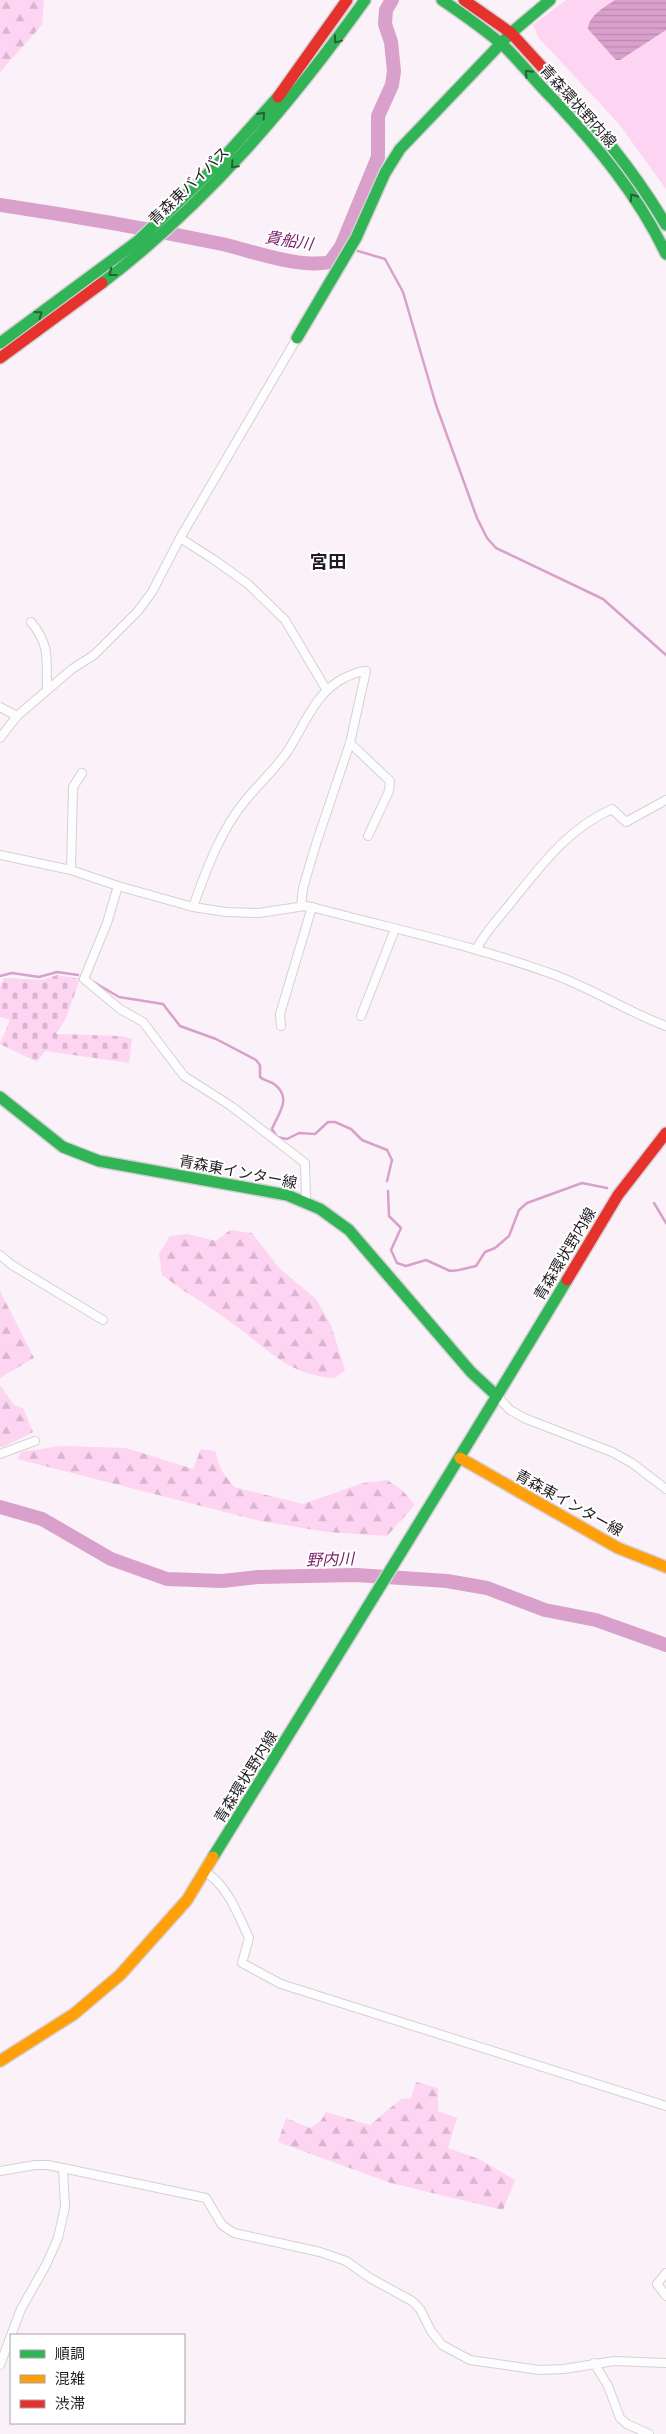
<svg xmlns="http://www.w3.org/2000/svg" width="666" height="2434" font-family="'Golos Text','Noto Sans JP',sans-serif">
<style>
.green{fill:#fdd4f2}
.forest{fill:url(#forest-firs)}
.cemetery{fill:url(#cemetery-stones)}
.water{fill:url(#water-rules)}
.lines{fill:none;stroke-linecap:round;stroke-linejoin:round}
.stream{stroke:#d9a0cb;stroke-width:2.5}
.river{stroke:#d9a0cb;stroke-width:14}
.street-casing{stroke:#d5d0d4;stroke-width:10}
.fast-casing{stroke:#d5d0d4;stroke-width:14}
.slow-casing{stroke:#d5d0d4;stroke-width:14}
.jam-casing{stroke:#d5d0d4;stroke-width:14}
.street{stroke:#fefdfe;stroke-width:8}
.fast{stroke:#30b455;stroke-width:11}
.slow{stroke:#ff9f0a;stroke-width:11}
.jam{stroke:#e5322d;stroke-width:11}
.oneway{stroke:#286038}
.labels{text-anchor:middle;stroke-width:4;stroke-linejoin:round;paint-order:stroke}
.street-label{font-size:15px;fill:#211c20;stroke:#fff}
.water-label{font-size:16px;font-style:italic;fill:#771c67;stroke:#fff}
.quarter-label{font-size:18px;font-weight:bold;fill:#211c20;stroke:#fff}
</style>
<defs>
<pattern id="forest-firs" width="22" height="20" patternUnits="userSpaceOnUse" patternTransform="scale(1.25)"><rect width="22" height="20" fill="#fdd4f2"/><path d="M5 1l3.5 6h-7zM16 11l3.5 6h-7z" fill="#d9b5cf"/></pattern>
<pattern id="cemetery-stones" width="16" height="16" patternUnits="userSpaceOnUse" patternTransform="scale(1.25)"><rect width="16" height="16" fill="#fdd4f2"/><path d="M2 7V4a2 2 0 0 1 4 0v3zM10 15v-3a2 2 0 0 1 4 0v3z" fill="#d9b5cf"/></pattern>
<pattern id="water-rules" width="6" height="5" patternUnits="userSpaceOnUse" patternTransform="scale(1.25)"><rect width="6" height="5" fill="#d9a0cb"/><path d="M0 2.5h6" fill="none" stroke="#ba89ae"/></pattern>
</defs>
<rect width="100%" height="100%" fill="#faf2f8"/>
<path class="green" d="M 566,0 L 666,0 L 666,189 L 619,124 L 539,38 L 533,25 Z"/>
<g class="forest">
<path d="M 0,0 L 44,0 L 42,25 L 0,72 Z"/>
<path d="M 230,1230 L 252,1233 L 280,1269 L 316,1299 L 331,1325 L 345,1370 L 335,1378 C 288,1376 267,1348 232,1323 C 209,1306 184,1292 162,1275 L 159,1254 L 170,1236 L 188,1234 L 216,1241 Z"/>
<path d="M 0,1291 L 34,1358 L 0,1378 Z"/>
<path d="M 0,1385 L 14,1405 L 23,1408 L 33,1432 L 3,1447 L 0,1447 Z"/>
<path d="M 61,1446 L 126,1448 L 193,1469 L 201,1449 L 215,1451 L 221,1470 L 234,1487 L 303,1504 L 363,1483 L 387,1480 L 402,1490 L 415,1505 L 387,1536 L 327,1532 L 260,1521 L 17,1459 L 21,1452 Z"/>
<path d="M 416,2082 L 438,2088 L 438,2111 L 457,2118 L 448,2148 L 479,2159 L 515,2180 L 503,2210 L 391,2183 L 278,2142 L 286,2118 L 310,2128 L 320,2122 L 326,2112 L 370,2125 L 401,2099 L 411,2098 Z"/>
</g>
<path class="cemetery" d="M 57,975 L 80,979 L 66,1018 L 56,1034 L 121,1036 L 132,1039 L 129,1063 L 45,1051 L 37,1062 L 0,1044 L 10,1020 L 0,1017 L 0,987 L 4,978 L 42,980 Z"/>
<path class="water" d="M 615,0 L 666,0 L 666,30 L 620,60 L 616,60 L 588,29 C 589,15 605,7 615,0 Z"/>
<g class="lines">
<g class="stream">
<path d="M 358,251 L 385,259 L 403,292 L 436,405 L 477,518 L 487,538 L 496,548 L 603,599 L 666,655"/>
<path d="M 0,976 L 12,973 L 39,977 L 57,972 L 78,975"/>
<path d="M 92,981 L 119,997 L 163,1004 L 180,1026 L 216,1039 L 256,1060 L 260,1065 L 260,1077 C 264,1081 270,1081 274,1084 C 293,1098 278,1114 272,1129 L 277,1137 L 287,1139 L 299,1133 L 315,1134 L 328,1122 L 335,1122 L 351,1129 L 362,1140 L 387,1150 L 392,1160 L 387,1181"/>
<path d="M 388,1191 L 389,1216 L 401,1228 L 391,1250 L 397,1263 L 406,1266 L 426,1260 L 450,1271 L 459,1270 L 476,1266 L 485,1252 L 495,1248 L 509,1236 L 519,1210 L 527,1203 L 582,1183 L 607,1188"/>
<path d="M 654,1203 L 666,1223"/>
</g>
<g class="river">
<path d="M 0,205 C 74,216 149,229 222,244 C 253,251 299,269 330,262 L 341,247 L 378,157 L 378,116 L 392,85 L 394,71 L 391,42 L 385,24 L 386,10 L 392,0"/>
<path d="M 0,1507 L 42,1519 L 111,1559 L 167,1579 L 222,1581 L 258,1577 L 356,1575 L 447,1581 L 487,1588 L 545,1610 L 596,1620 L 666,1645"/>
</g>
<g class="street-casing">
<g id="street">
<path d="M 180,538 L 213,559 L 248,584 L 285,620 L 326,689"/>
<path d="M 31,622 C 51,646 46,660 47,690"/>
<path d="M 0,707 L 17,716"/>
<path d="M 0,738 L 17,716 L 72,669 L 94,655 L 138,611 L 152,592 L 180,538 L 297,338"/>
<path d="M 350,743 L 390,781 L 389,791 L 368,836"/>
<path d="M 0,855 L 71,870 L 118,886 L 193,907 L 226,912 L 259,913 L 305,906 L 312,907 C 393,929 476,946 555,975 C 593,989 628,1012 666,1026"/>
<path d="M 71,870 L 73,787 L 82,773"/>
<path d="M 118,886 L 107,923 L 84,979 L 120,1009 L 143,1022 L 184,1076 L 231,1106 L 305,1163 L 306,1200"/>
<path d="M 193,907 C 205,873 221,829 245,801 C 258,785 273,771 285,755 C 304,728 313,694 344,678 C 351,675 358,671 366,671 L 350,743 L 316,844 L 303,888 L 301,906"/>
<path d="M 476,950 C 485,932 497,920 510,904 C 540,867 567,829 612,809 L 626,822 L 666,800"/>
<path d="M 361,1016 L 395,929"/>
<path d="M 281,1026 L 280,1014 L 312,907"/>
<path d="M 0,1255 L 12,1265 L 103,1320"/>
<path d="M 497,1396 L 510,1410 L 524,1418 L 612,1452 L 632,1463 L 666,1489"/>
<path d="M 0,1454 L 35,1441"/>
<path d="M 205,1872 C 227,1884 239,1917 249,1938 L 242,1963 L 281,1984 L 666,2106"/>
<path d="M 0,2171 L 35,2165 L 48,2165 L 206,2198 L 222,2225 L 234,2233 L 320,2252 L 346,2261 L 370,2278 L 412,2301 L 420,2309 L 431,2331 L 442,2345 L 470,2360 L 539,2370 L 564,2369 L 614,2361 L 666,2363"/>
<path d="M 666,2273 L 657,2284 L 666,2296"/>
<path d="M 594,2363 L 608,2386 L 620,2418 L 627,2424 L 649,2434"/>
<path d="M 0,2365 L 21,2309 L 46,2265 L 58,2238 L 65,2207 L 63,2169"/>
</g>
</g>
<g class="fast-casing">
<g id="fast">
<path d="M 442,0 C 464,15 486,30 506,48 C 522,64 536,82 552,98 C 597,146 638,195 666,254"/>
<path d="M 552,78 C 596,126 633,169 666,225"/>
<path d="M 102,283 C 206,204 289,106 365,0"/>
<path d="M 297,338 L 356,238 L 385,173 L 400,149 L 511,33 L 550,0"/>
<path d="M 0,343 L 138,241 L 217,165 L 278,97"/>
<path d="M 0,1097 L 63,1147 L 99,1161 L 287,1195 L 320,1209 L 349,1230 L 471,1372 L 497,1396"/>
<path d="M 213,1857 C 332,1665 451,1473 567,1280"/>
</g>
</g>
<g class="slow-casing">
<g id="slow">
<path d="M 460,1458 L 618,1548 L 666,1567"/>
<path d="M 0,2061 L 74,2014 L 120,1975 L 187,1900 L 213,1857"/>
</g>
</g>
<g class="jam-casing">
<g id="jam">
<path d="M 464,0 L 511,33 L 552,78"/>
<path d="M 278,97 L 347,0"/>
<path d="M 0,358 L 102,283"/>
<path d="M 567,1280 L 618,1195 L 666,1133"/>
</g>
</g>
<use href="#street" class="street"/>
<use href="#fast" class="fast"/>
<use href="#slow" class="slow"/>
<use href="#jam" class="jam"/>
</g>
<defs><path id="oneway-chevron" d="M-2-3.5L2.5 0L-2 3.5" fill="none" stroke-width="1.6" stroke-linecap="round" stroke-linejoin="round" transform="scale(1.25)"/></defs>
<g class="oneway">
<use href="#oneway-chevron" transform="translate(337 40) rotate(127)"/>
<use href="#oneway-chevron" transform="translate(528 73) rotate(-133)"/>
<use href="#oneway-chevron" transform="translate(262 115) rotate(-48)"/>
<use href="#oneway-chevron" transform="translate(234 165) rotate(133)"/>
<use href="#oneway-chevron" transform="translate(633 197) rotate(-125)"/>
<use href="#oneway-chevron" transform="translate(112 273) rotate(143)"/>
<use href="#oneway-chevron" transform="translate(39 314) rotate(-36)"/>
</g>
<g class="labels">
<g class="street-label">
<text transform="translate(578 106) rotate(48)" y="5">青森環状野内線</text>
<text transform="translate(189 186) rotate(-44)" y="5">青森東バイパス</text>
<text transform="translate(238 1172) rotate(11)" y="5">青森東インター線</text>
<text transform="translate(565 1254) rotate(-59)" y="5">青森環状野内線</text>
<text transform="translate(569 1503) rotate(29)" y="5">青森東インター線</text>
<text transform="translate(246 1777) rotate(-58)" y="5">青森環状野内線</text>
</g>
<g class="water-label">
<text transform="translate(289 240) rotate(9)" y="6">貴船川</text>
<text transform="translate(330 1559) rotate(-2)" y="6">野内川</text>
</g>
<g class="quarter-label">
<text x="328" y="568">宮田</text>
</g>
</g>
<rect x="10" y="2334" width="175" height="90" fill="#ffffff" stroke="#a6a4a6"/>
<rect x="20" y="2350" width="25" height="8" fill="#30b455" stroke="#a6a4a6"/>
<text x="55" y="2359" font-size="15" fill="#211c20">順調</text>
<rect x="20" y="2375" width="25" height="8" fill="#ff9f0a" stroke="#a6a4a6"/>
<text x="55" y="2384" font-size="15" fill="#211c20">混雑</text>
<rect x="20" y="2400" width="25" height="8" fill="#e5322d" stroke="#a6a4a6"/>
<text x="55" y="2409" font-size="15" fill="#211c20">渋滞</text>
</svg>
